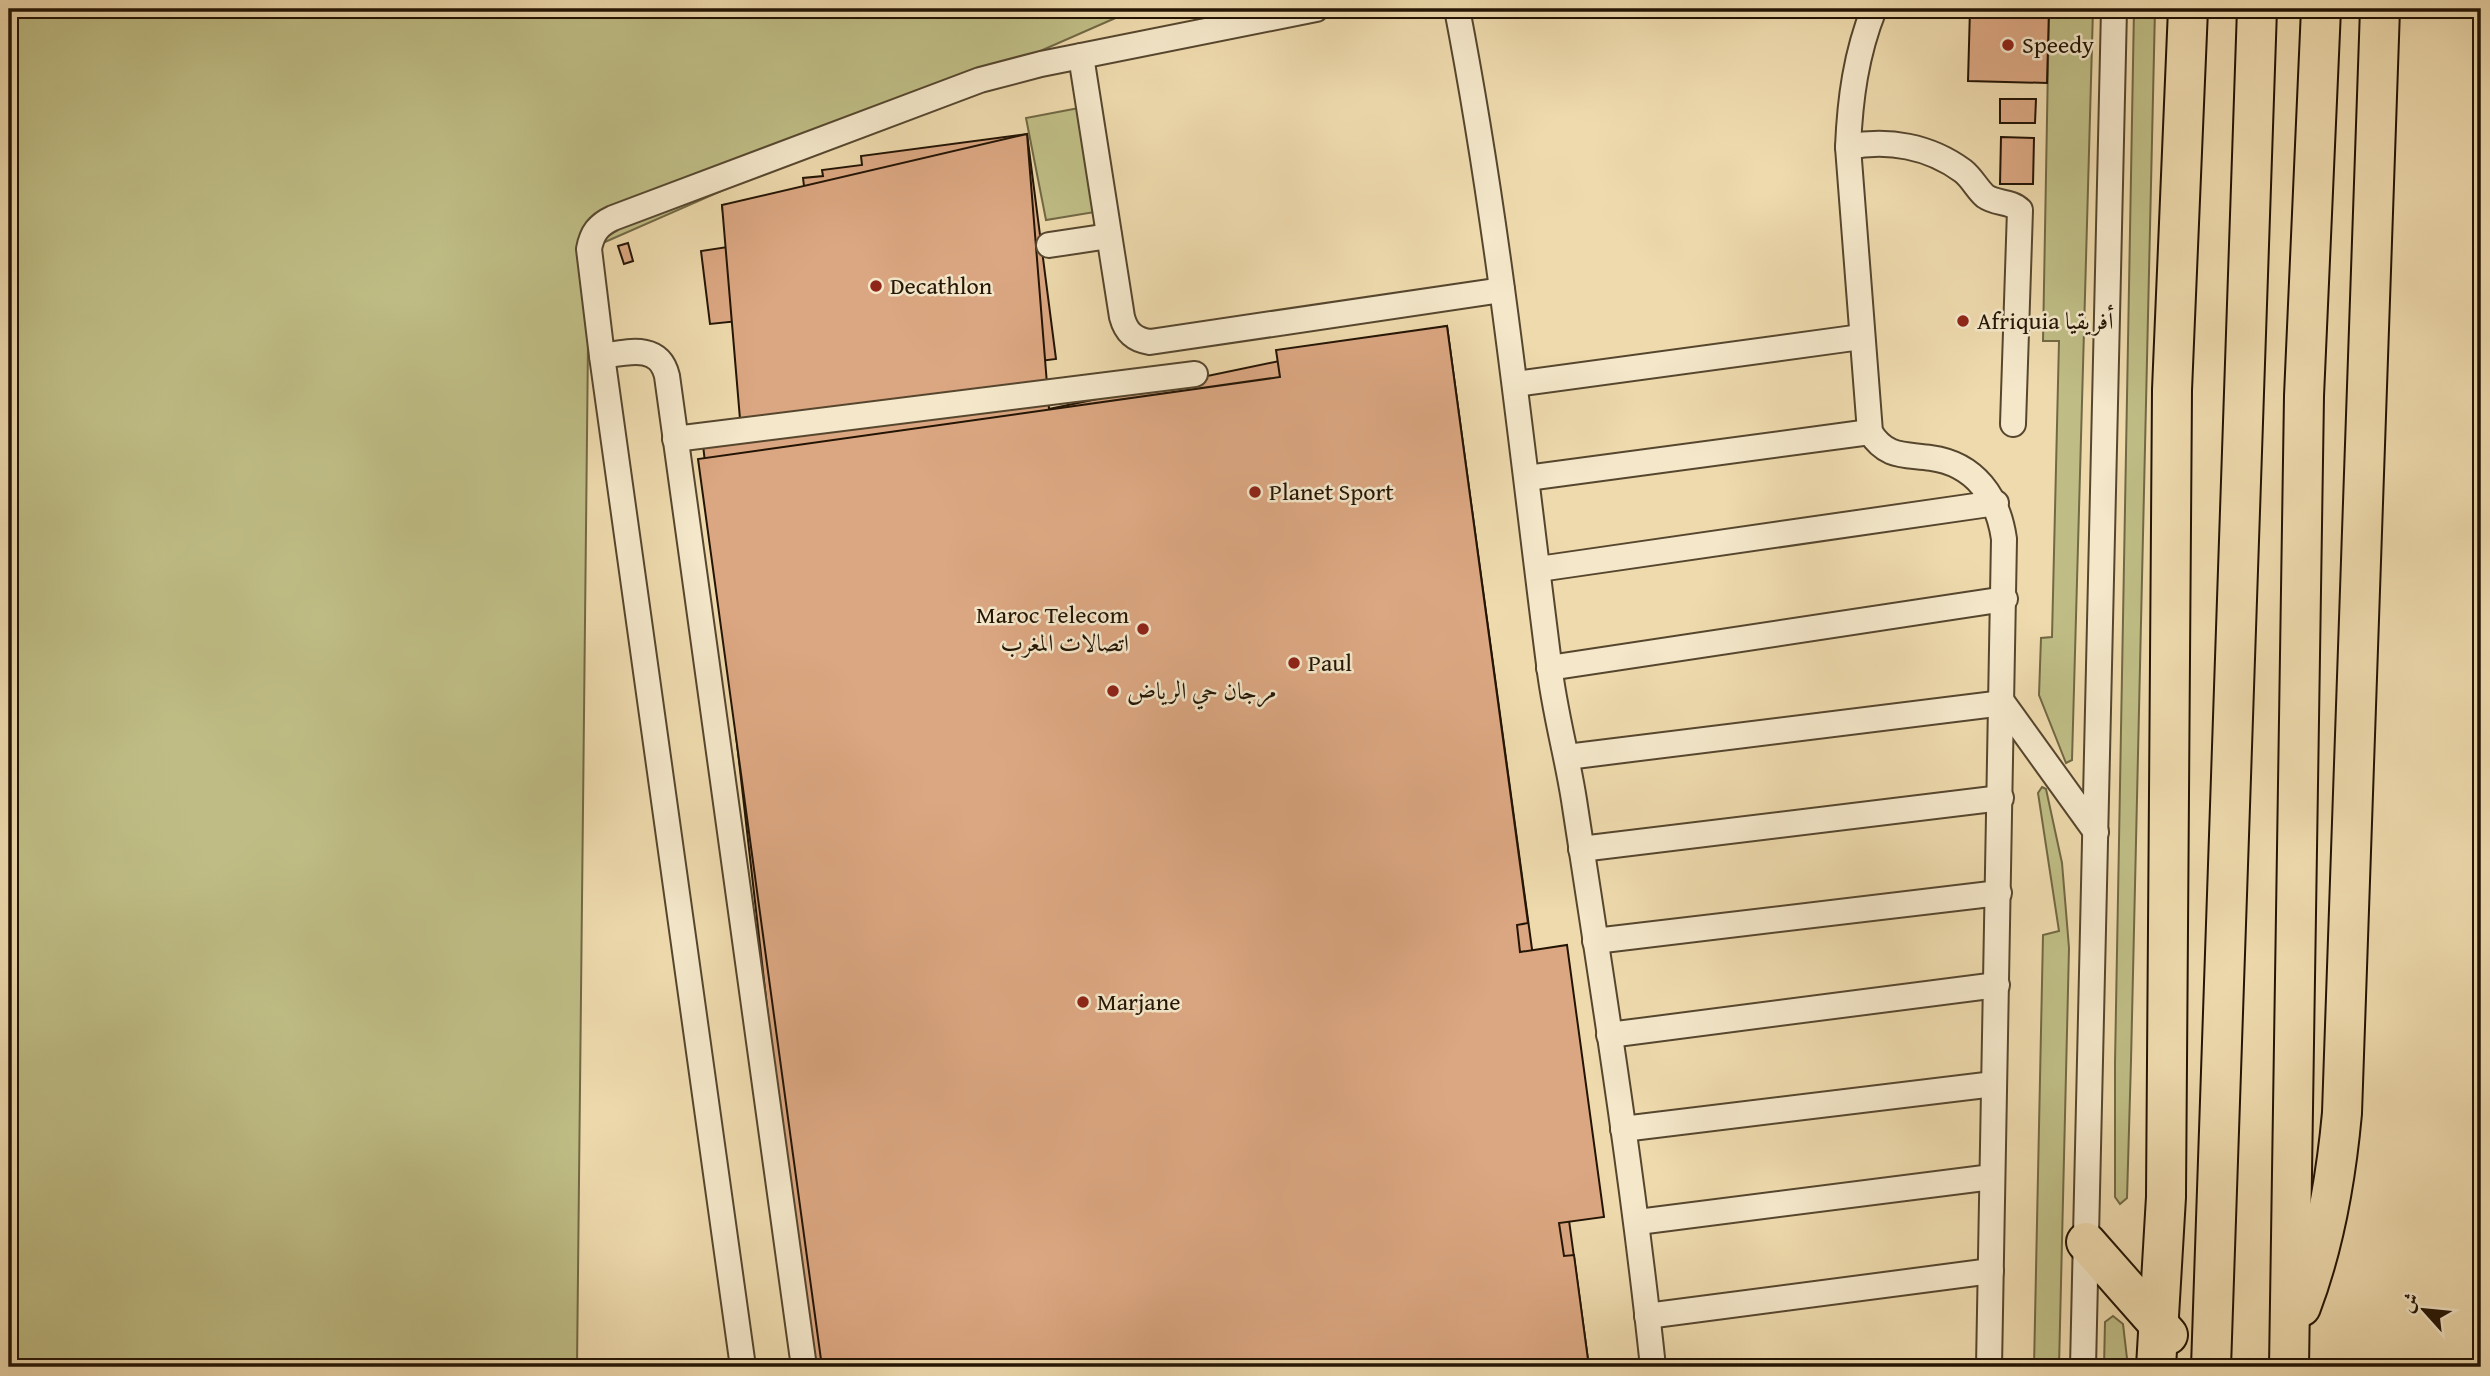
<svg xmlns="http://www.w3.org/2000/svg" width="2490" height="1376" font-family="'Gentium Book Plus',Amiri,serif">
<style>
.green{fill:#bfbd85;stroke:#716844;stroke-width:2}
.building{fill:#dba782;stroke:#231404;stroke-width:2}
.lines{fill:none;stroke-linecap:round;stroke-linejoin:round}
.lane-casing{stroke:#56462e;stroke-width:28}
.highway-casing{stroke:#231404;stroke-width:42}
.lane{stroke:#f4e7ca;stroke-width:24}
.highway{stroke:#eedaad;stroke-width:38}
.poi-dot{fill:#8f2418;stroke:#f4e7ca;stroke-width:2.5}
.labels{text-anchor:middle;stroke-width:5;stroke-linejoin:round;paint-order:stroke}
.poi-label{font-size:24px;fill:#231404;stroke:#f4e7ca;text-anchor:start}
</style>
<rect width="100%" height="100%" fill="#eedaad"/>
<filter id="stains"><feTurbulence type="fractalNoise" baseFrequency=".00286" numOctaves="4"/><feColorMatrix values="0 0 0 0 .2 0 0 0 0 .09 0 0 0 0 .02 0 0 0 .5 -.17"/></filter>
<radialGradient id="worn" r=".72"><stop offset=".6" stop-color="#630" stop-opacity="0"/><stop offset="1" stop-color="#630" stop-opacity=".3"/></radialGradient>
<g class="green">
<path d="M 9,9 L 1136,9 L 589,249 L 577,1367 L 9,1367 Z"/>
<path d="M 2049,9 L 2093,9 L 2072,760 L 2066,763 L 2039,695 L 2041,638 L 2052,637 L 2059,341 L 2043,341 Z"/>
<path d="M 2134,9 L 2155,9 L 2131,1061 L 2127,1198 L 2120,1204 L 2115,1197 L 2115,1063 Z"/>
<path d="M 1079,108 L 1095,212 L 1046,220 L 1026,118 Z"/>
<path d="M 2042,787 L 2046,789 L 2062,863 L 2069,948 L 2059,1367 L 2034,1367 L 2043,935 L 2059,931 L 2038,793 Z"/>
<path d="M 2113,1316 L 2123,1324 L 2128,1367 L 2104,1367 L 2105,1322 Z"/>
</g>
<g class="building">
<path d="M 1970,9 L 2049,9 L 2047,83 L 1968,81 Z"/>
<path d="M 2000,99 L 2036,99 L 2035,123 L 2000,123 Z"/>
<path d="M 1027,134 L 1056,359 L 748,398 L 738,321 L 710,324 L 701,251 L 728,247 L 722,205 L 805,194 L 803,178 L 823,176 L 822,170 L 862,165 L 861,156 Z"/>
<path d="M 1027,134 L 1049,409 L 1447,326 L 1589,1367 L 808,1367 L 702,436 L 741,431 L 722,205 Z"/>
<path d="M 2001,137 L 2034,138 L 2033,184 L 2000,184 Z"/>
<path d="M 628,243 L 633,261 L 624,264 L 618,246 Z"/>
<path d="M 1447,326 L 1528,923 L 1517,925 L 1520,952 L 1567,945 L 1604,1217 L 1559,1223 L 1564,1256 L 1574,1255 L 1589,1367 L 822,1367 L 698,459 L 1280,377 L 1276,350 Z"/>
</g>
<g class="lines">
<g class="lane-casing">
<g id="lane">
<path d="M 1457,9 C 1499,226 1521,445 1549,664 C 1554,710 1567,755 1574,800 C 1603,989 1633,1177 1653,1367"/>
<path d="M 1874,9 C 1856,54 1850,99 1848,147 L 1870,432 C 1886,458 1904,454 1931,458 C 1975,464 1998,497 2004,539 L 1989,1367"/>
<path d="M 1081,56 L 1122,317 C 1126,332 1134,340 1150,342 L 1502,290"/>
<path d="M 1848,147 C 1888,139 1929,146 1963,171 C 1972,178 1977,189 1985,196 C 1996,204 2011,201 2020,210 L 2013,424"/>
<path d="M 1049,245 L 1109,236"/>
<path d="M 602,356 C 628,352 659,343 667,376 L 804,1367"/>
<path d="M 1516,384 L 1861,337"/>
<path d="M 675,439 L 1195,374"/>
<path d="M 1527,478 L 1870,432"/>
<path d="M 1539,569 L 1996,503"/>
<path d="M 1549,668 L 2005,599"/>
<path d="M 1567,757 L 2003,703 L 2096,832"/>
<path d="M 1581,849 L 2001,798"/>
<path d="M 1595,941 L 1999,893"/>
<path d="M 1609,1035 L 1997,985"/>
<path d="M 1623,1129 L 1994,1084"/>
<path d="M 1638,1222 L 1992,1177"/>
<path d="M 1647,1316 L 1991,1271"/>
<path d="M 743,1367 L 602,356 L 589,249 C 592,233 598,225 613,218 L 980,80 L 1041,64 L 1316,9"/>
<path d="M 2083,1367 L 2114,9"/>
</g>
</g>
<g class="highway-casing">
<g id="highway">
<path d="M 2086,1242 L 2168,1335"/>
<path d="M 2301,1307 C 2325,1244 2336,1179 2342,1113 L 2380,9"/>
<path d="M 2156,1367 L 2166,1197 L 2172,390 L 2188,9"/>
<path d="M 2211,1367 L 2257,9"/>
<path d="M 2289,1367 L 2304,396 L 2321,9"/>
</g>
</g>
<use href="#lane" class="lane"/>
<use href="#highway" class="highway"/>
</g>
<g class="poi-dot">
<circle cx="2008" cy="45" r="7"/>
<circle cx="876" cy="286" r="7"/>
<circle cx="1963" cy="321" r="7"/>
<circle cx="1255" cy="492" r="7"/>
<circle cx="1143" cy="629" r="7"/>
<circle cx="1294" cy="663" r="7"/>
<circle cx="1113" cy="691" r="7"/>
<circle cx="1083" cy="1002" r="7"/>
</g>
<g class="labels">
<g class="poi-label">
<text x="2022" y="53">Speedy</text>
<text x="890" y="294">Decathlon</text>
<text x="1977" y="329">Afriquia أفريقيا</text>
<text x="1269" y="500">Planet Sport</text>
<text x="1129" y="623" text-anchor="end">Maroc Telecom<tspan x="1129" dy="28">اتصالات المغرب</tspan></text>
<text x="1308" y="671">Paul</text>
<text x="1127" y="699">مرجان حي الرياض</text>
<text x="1097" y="1010">Marjane</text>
</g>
</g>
<rect width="2490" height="1376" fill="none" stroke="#eedaad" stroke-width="35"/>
<rect x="10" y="10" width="2469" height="1355" fill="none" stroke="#231404" stroke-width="3.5"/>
<rect x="18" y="18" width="2455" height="1341" fill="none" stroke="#231404" stroke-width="2"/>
<g transform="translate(2424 1310) rotate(297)" stroke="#f4e7ca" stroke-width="5" paint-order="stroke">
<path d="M0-5L12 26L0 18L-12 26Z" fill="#231404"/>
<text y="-10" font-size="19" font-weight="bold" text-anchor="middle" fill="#231404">ش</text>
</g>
<rect width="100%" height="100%" filter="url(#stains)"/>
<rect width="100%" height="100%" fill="url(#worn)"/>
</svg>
